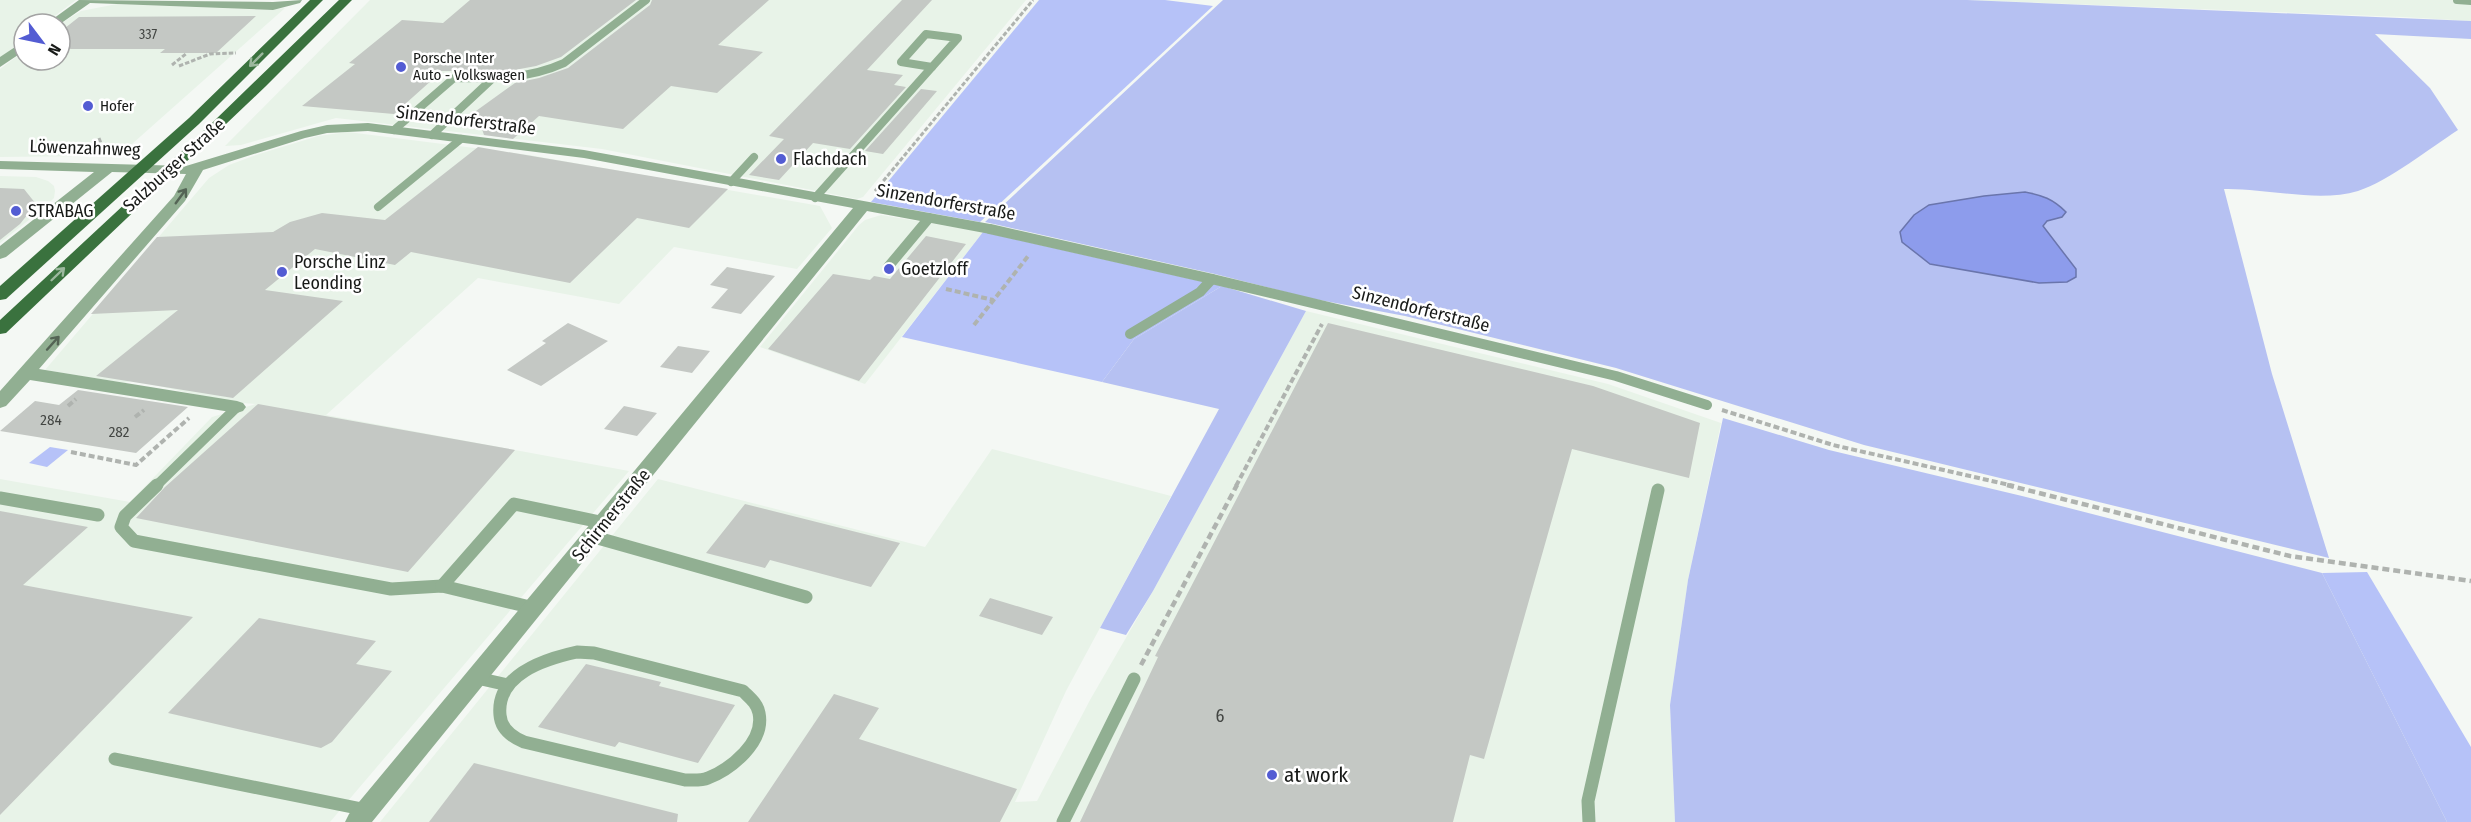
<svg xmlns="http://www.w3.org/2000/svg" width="2471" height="822" font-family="'Fira Sans Condensed',sans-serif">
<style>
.built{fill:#e8f3e8}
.green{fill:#b6c2f8}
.forest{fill:#b6c1f2}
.water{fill:#8d9cec;stroke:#6a75ac;stroke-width:1.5}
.building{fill:#c4c8c4}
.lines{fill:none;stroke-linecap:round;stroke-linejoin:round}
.path-far2{stroke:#afb3af;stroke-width:3;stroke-dasharray:4.5 2;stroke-linecap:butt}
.path-far1{stroke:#afb3af;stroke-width:4;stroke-dasharray:6 3;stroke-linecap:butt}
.path{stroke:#afb3af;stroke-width:4.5;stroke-dasharray:7 4;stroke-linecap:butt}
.service-far2{stroke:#91af92;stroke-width:8}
.service-far1{stroke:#91af92;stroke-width:10}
.service{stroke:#91af92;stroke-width:13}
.minor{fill:#91af92;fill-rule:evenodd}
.primary{fill:#3a723e;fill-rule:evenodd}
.oneway{stroke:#9cb89e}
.oneway2{stroke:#546455}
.poi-dot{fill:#535cd3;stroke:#fff;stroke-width:2}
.labels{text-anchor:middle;stroke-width:5;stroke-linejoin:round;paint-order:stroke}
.far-number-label{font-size:14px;fill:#434643}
.far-poi-label{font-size:15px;fill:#181a18;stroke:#fff;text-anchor:start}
.number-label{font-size:15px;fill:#434643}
.street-label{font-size:18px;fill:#181a18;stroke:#fff}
.poi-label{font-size:18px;fill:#181a18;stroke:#fff;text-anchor:start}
.near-number-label{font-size:18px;fill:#434643}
.near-poi-label{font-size:21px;fill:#181a18;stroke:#fff;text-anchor:start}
</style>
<rect width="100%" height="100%" fill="#f4f8f4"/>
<g class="built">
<path d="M 0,0 L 76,0 L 44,24 L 24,24 L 24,39 L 0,58 Z"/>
<path d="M 370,0 L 1026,0 L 863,197 L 857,199 L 602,149 L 336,118 L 241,145 L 225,146 Z"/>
<path d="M 1967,0 L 2471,0 L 2471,21 L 2403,17 Z"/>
<path d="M 117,4 L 267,10 L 285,8 L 132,144 L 98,151 L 91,156 L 0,157 L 0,69 L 24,51 L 24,60 L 60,60 L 60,24 L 81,11 Z"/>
<path d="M 348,132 L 529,155 L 820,206 L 832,228 L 797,269 L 674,247 L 619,304 L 478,278 L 326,415 L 629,471 L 330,822 L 0,822 L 0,479 L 130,502 L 212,417 L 256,404 L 228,402 L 133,380 L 125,383 L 45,370 L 209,178 L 229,165 L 259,154 L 318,136 Z"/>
<path d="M 0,176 L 36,177 L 48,181 L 54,186 L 55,191 L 54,198 L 45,207 L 0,243 Z"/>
<path d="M 881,215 L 983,232 L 865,384 L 760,347 L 859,225 L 865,220 Z"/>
<path d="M 1306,311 L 1608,384 L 1721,423 L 1688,580 L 1670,705 L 1675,822 L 380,822 L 658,479 L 925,547 L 992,449 L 1171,496 L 1066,691 L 1015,802 L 1037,801 L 1090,700 L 1153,591 Z"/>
</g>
<g class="green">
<path d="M 1039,0 L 1165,0 L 1213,6 L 980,222 L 871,202 Z"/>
<path d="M 983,232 L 1222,286 L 1134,339 L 1102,382 L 902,337 Z"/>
<path d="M 50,447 L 68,450 L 47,467 L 29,463 Z"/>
<path d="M 2367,572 L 2471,747 L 2471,822 L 2447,822 L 2322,573 Z"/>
</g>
<g class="forest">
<path d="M 1223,0 L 1967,0 L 2471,21 L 2471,39 L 2375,34 L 2430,88 L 2458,130 C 2430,148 2389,181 2358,191 C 2318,203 2265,188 2224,189 L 2272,374 L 2329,558 L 1864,445 L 1616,368 L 1405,316 L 1309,298 L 1215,274 L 985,222 Z"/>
<path d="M 1222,286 L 1306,311 L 1153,591 L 1126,635 L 1100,628 L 1219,409 L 1102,382 L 1134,339 Z"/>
<path d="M 1723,418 L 1829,450 L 2022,496 L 2322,573 L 2447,822 L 1675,822 L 1670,705 L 1688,580 Z"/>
</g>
<path class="water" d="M 2025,192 C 2042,195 2053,199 2066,212 L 2062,217 L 2047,221 L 2043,226 L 2076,269 L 2076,277 L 2067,282 L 2039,283 L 1930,264 L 1902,242 L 1900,232 L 1914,215 L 1929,205 L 1984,196 Z"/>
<g class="building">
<path d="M 470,0 L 636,0 L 561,57 L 536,66 L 509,71 L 442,71 L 394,114 L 302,106 L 355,64 L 349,63 L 402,20 L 443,23 Z"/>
<path d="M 652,0 L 769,0 L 718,45 L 763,52 L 717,93 L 671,86 L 623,129 L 539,116 L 513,139 L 484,135 L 476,111 L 515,83 L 539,78 L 568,68 L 650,5 Z"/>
<path d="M 902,0 L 932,0 L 867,70 L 903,75 L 894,85 L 906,87 L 850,149 L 813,143 L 779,180 L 749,175 L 784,139 L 769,136 Z"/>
<path d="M 256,16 L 216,53 L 160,53 L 165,49 L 60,49 L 60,32 L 79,17 Z"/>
<path d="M 921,89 L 937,91 L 883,154 L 865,151 Z"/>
<path d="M 478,147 L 728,189 L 689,228 L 637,218 L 570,283 L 411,252 L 395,265 L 315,249 L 265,290 L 343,301 L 233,398 L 96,376 L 178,310 L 91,314 L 157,237 L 273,232 L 290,222 L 322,213 L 385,220 Z"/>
<path d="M 0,188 L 24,189 L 36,204 L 20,224 L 0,240 Z"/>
<path d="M 926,236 L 966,244 L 859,381 L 768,349 L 833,274 L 870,280 L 874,276 L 890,279 Z"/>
<path d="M 727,267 L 775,276 L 741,314 L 711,308 L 728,289 L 710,285 Z"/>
<path d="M 568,323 L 608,341 L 541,386 L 507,370 L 546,343 L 542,341 Z"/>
<path d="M 1328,323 L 1593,386 L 1700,423 L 1689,478 L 1572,449 L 1484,759 L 1470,755 L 1453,822 L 1080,822 L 1158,657 L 1155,656 Z"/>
<path d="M 678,346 L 710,351 L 692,373 L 660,367 Z"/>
<path d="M 78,390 L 188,407 L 136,453 L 0,431 L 35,401 L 59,405 Z"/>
<path d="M 258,404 L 325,416 L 515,450 L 408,572 L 136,518 L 165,487 Z"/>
<path d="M 624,406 L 657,413 L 637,436 L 604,429 Z"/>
<path d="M 745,504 L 900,543 L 871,587 L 770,560 L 765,568 L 706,553 Z"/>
<path d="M 0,511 L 88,527 L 23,585 L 193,617 L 0,815 Z"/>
<path d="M 990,598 L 1053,617 L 1042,635 L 979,616 Z"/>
<path d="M 259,618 L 376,641 L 356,664 L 392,671 L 332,742 L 321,748 L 168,713 Z"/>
<path d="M 586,664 L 661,682 L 659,686 L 735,705 L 698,763 L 619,742 L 615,747 L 538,727 Z"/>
<path d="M 834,694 L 879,708 L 859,739 L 1017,789 L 1000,822 L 748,822 Z"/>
<path d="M 474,763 L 678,814 L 677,822 L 429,822 Z"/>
</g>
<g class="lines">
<g class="path-far2">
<path d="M 172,65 L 187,53"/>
<path d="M 179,66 L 210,54 L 236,53"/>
<path d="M 99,138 L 104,151"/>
<path d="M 875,191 L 1033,0"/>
</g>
<g class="path-far1">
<path d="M 946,289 L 993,300"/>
<path d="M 974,325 L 1029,255"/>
<path d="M 68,406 L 76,399"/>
<path d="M 1722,410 L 1833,445 L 2014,486"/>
<path d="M 135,417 L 144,410"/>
<path d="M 71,452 L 136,465 L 189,418"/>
<path d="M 1236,486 L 1322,324"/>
</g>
<g class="path">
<path d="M 2007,485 L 2290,556 L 2471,581"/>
<path d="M 1141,665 L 1237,485"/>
</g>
<g class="service-far2">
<path d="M 2457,0 L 2471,1"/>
<path d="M 926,34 L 958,38 L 932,67 L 901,62 Z"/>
<path d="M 394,130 L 454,78 C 492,79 529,79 564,63 L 646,0"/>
<path d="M 432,135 L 492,79"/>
<path d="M 731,182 L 754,157"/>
<path d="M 815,198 L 932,67"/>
<path d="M 378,207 L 461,139"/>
</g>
<g class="service-far1">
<path d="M 990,229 L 1212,279 L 1616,376 L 1707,405"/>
<path d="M 888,267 L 929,218"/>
<path d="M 1130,334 L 1200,292 L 1212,279"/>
<path d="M 156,486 L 237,407"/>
</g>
<g class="service">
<path d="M 157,485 L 125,516 L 121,527 L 134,541 L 391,589 L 442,586 L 534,608"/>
<path d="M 0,498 L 98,515"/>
<path d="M 594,537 L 806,597"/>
<path d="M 442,586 L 514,504 L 605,523"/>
<path d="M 577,652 L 594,653 L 743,691 C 750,698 757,703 759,713 C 765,742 731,769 708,778 C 701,781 693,780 685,780 L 524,742 C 512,737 501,729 500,715 C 496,674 545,659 577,652 Z"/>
<path d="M 477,678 L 508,685"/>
<path d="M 115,759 L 367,810"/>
<path d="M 1063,822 L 1134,679"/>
<path d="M 1589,822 L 1588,801 L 1658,490"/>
</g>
<g class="minor">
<path d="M 79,0 L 273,2 L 302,0 L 300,3 L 273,10 L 90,3 L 60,24 L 46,24 Z"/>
<path d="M 24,41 L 24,51 L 0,67 L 0,57 Z"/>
<path d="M 368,123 L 584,150 L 990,224 L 998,229 L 990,234 L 867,211 L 372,822 L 345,822 L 349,814 L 853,208 L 584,158 L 368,131 L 327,133 L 305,138 L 203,170 L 185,201 L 39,369 L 237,401 L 243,403 L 246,407 L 243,411 L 237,413 L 30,380 L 6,406 L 0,408 L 0,391 L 174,196 L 186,174 L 112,172 L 6,257 L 0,259 L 0,246 L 94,172 L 0,169 L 0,161 L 186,166 L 301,131 L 327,125 Z"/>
</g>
<g class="primary">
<path d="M 310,0 L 323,0 L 199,124 L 6,299 L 0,300 L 0,286 L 189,118 Z"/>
<path d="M 339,0 L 352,0 L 266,86 L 6,333 L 0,334 L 0,320 L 213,122 Z"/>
</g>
</g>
<defs><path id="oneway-shaft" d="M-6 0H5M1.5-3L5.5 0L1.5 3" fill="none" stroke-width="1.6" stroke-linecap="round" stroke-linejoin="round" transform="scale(1.5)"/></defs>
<g class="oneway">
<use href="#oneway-shaft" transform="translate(256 60) rotate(135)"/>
<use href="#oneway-shaft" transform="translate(58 274) rotate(-44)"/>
</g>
<g class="oneway2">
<use href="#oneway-shaft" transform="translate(181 196) rotate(-54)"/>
<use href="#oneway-shaft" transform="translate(53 343) rotate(-48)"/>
</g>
<g class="poi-dot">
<circle cx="401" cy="67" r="6"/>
<circle cx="88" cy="106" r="6"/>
<circle cx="781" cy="159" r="6"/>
<circle cx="16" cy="211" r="6"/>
<circle cx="889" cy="269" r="6"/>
<circle cx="282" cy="272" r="6"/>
<circle cx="1272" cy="775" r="6"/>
</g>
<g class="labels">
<g class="far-number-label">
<text x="148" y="39">337</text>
</g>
<g class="far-poi-label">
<text x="413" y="63">Porsche Inter<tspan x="413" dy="17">Auto - Volkswagen</tspan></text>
<text x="100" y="111">Hofer</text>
</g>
<g class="number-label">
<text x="51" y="425">284</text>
<text x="119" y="437">282</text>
</g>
<g class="street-label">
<text transform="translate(466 120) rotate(7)" y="6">Sinzendorferstraße</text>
<text transform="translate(85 148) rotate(2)" y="6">Löwenzahnweg</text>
<text transform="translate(174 165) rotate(-42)" y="6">Salzburger Straße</text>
<text transform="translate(946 202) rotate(10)" y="6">Sinzendorferstraße</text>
<text transform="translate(1421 309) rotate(14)" y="6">Sinzendorferstraße</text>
<text transform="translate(611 515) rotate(-51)" y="6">Schirmerstraße</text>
</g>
<g class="poi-label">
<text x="793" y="165">Flachdach</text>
<text x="28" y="217">STRABAG</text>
<text x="294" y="268">Porsche Linz<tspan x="294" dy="21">Leonding</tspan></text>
<text x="901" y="275">Goetzloff</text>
</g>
<g class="near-number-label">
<text x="1220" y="722">6</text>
</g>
<g class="near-poi-label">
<text x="1284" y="782">at work</text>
</g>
</g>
<g transform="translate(42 42) rotate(122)"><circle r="28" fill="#ffffff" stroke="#a3a3a3" stroke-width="1.5"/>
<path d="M0-4.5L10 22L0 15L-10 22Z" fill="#535cd3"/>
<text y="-9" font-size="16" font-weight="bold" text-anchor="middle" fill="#181a18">N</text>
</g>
</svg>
